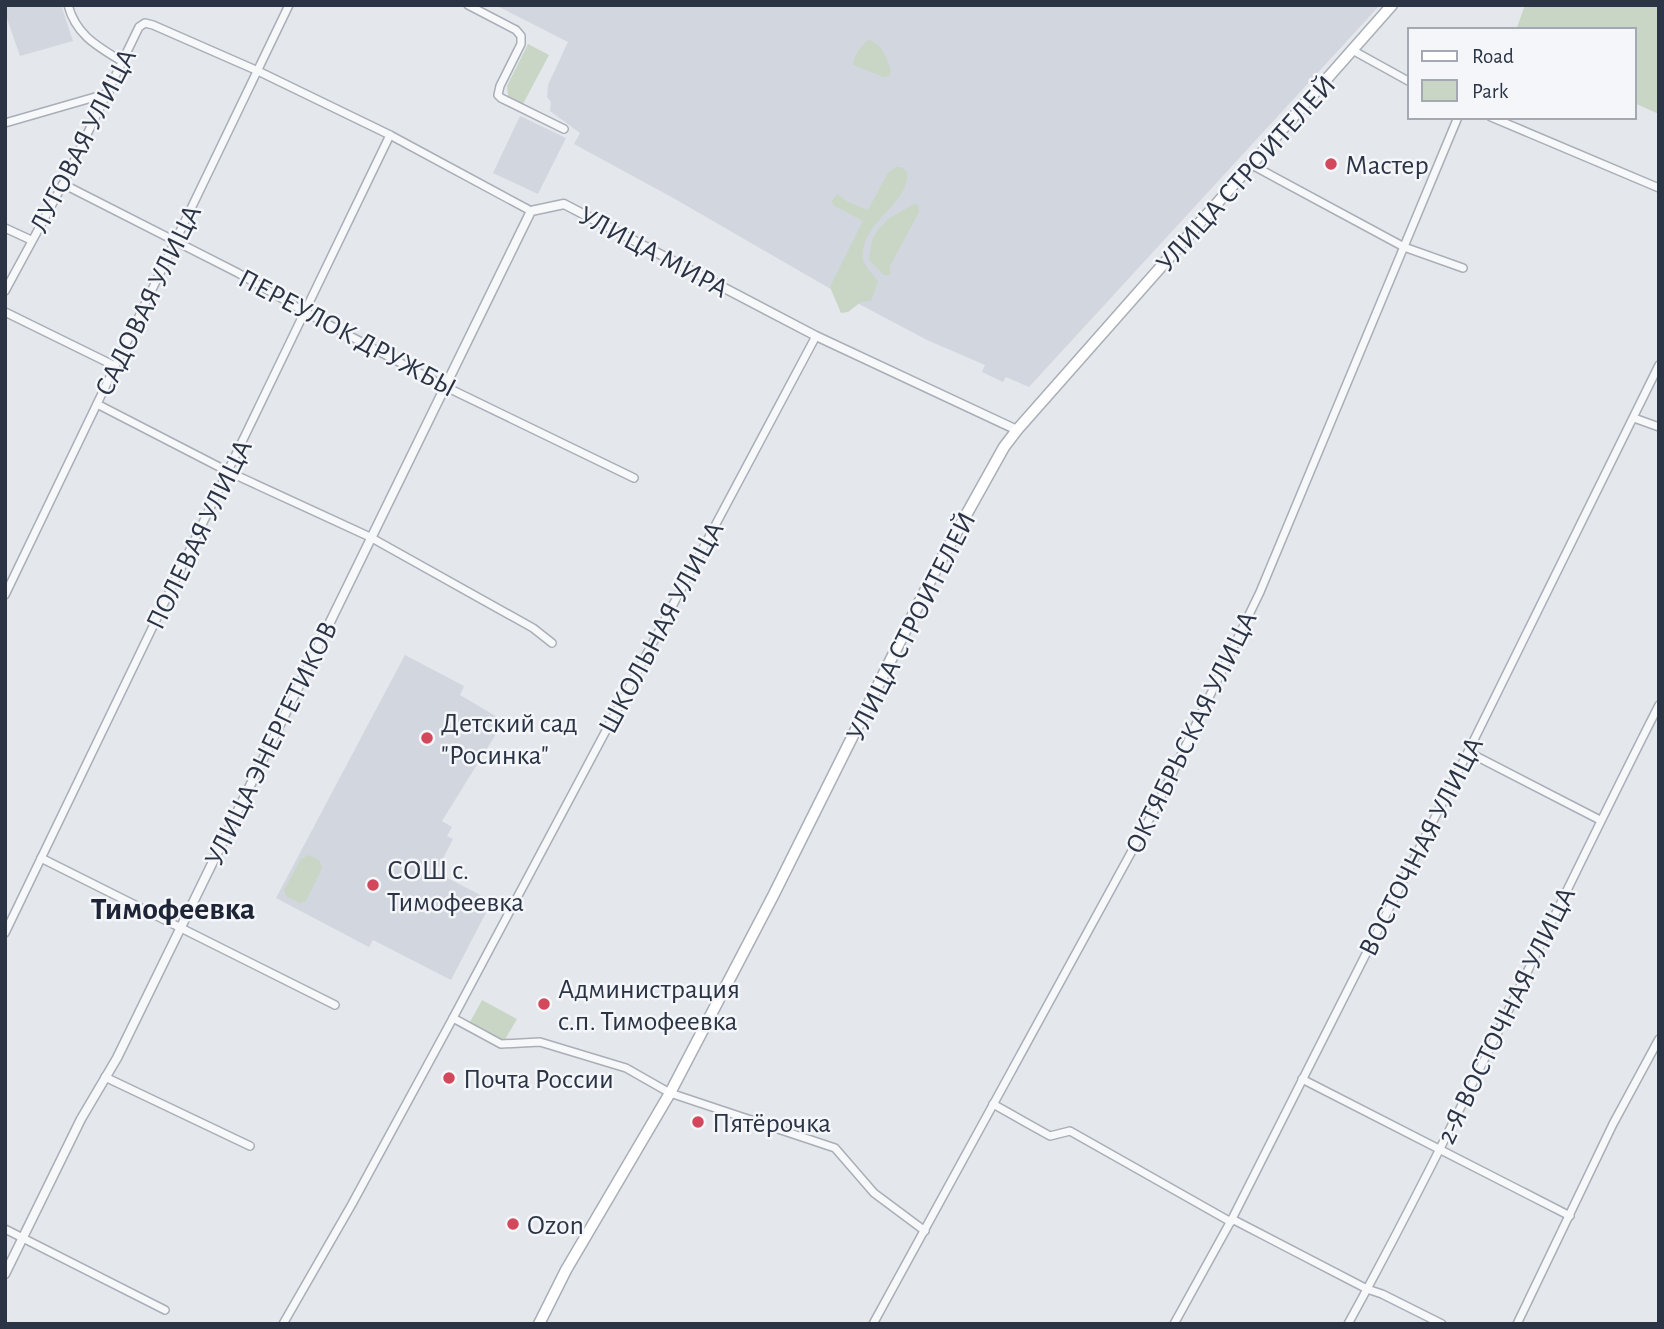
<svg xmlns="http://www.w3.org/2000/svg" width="1664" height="1329" font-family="'Alegreya Sans',sans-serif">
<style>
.built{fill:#d2d6de}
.green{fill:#c9d6c5}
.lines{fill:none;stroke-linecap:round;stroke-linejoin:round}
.minor-casing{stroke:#a9aeb7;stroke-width:10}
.tertiary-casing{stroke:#a9aeb7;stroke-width:11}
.secondary-casing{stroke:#a9aeb7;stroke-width:13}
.minor{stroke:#f7f8fa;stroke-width:7}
.tertiary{stroke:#f7f8fa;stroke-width:8}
.secondary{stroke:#fff;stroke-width:10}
.poi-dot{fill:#d1495b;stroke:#f4f6f9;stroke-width:2.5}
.labels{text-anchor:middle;stroke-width:5;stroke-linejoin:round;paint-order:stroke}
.street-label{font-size:28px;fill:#2b3445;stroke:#f4f6f9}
.poi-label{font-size:28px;fill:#2b3445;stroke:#f4f6f9;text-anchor:start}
.quarter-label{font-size:32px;font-weight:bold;fill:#1d2536;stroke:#f4f6f9}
</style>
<rect width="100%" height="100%" fill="#e4e7ec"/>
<g class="built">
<path d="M 5,5 L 61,5 L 73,41 L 20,56 L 5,13 Z"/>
<path d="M 495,5 L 1380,5 L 1029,387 L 1006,377 L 1003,382 L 982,372 L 985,365 L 927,340 L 829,288 L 675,199 L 574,144 L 580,133 L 550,111 L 551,102 L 547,97 L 548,85 L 568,42 Z"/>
<path d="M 520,116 L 566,138 L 538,194 L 493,173 Z"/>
<path d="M 405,655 L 464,686 L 460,695 L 504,721 L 442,821 L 452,827 L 447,836 L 453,839 L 436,872 L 492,901 L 451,980 L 373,940 L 369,947 L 367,946 L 276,898 Z"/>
</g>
<g class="green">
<path d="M 1525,5 L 1659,5 L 1659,114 L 1634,103 L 1634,30 L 1516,30 Z"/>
<path d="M 869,40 C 884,45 886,58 891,71 L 889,76 L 884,77 L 853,65 C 853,58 862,43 869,40 Z"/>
<path d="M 528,44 L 549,55 L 523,104 L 508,96 L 507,86 Z"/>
<path d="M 896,167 L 901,167 L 907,172 C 911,203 858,224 863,259 C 864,267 874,274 878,282 L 871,301 L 861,302 L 848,312 L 841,313 L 830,287 L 863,221 L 833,205 L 832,201 L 837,194 L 848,202 L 868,210 L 888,173 Z"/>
<path d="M 914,204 L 918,205 L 919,212 L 890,266 L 890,275 L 884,275 L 869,260 L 872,240 L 877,231 L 888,219 Z"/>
<path d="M 309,855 L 320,861 L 322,868 L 306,901 L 300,903 L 286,896 L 284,890 L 301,859 Z"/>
<path d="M 482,1000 L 517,1019 L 504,1041 L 470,1022 Z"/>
</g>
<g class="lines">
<g class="minor-casing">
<g id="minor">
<path d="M 68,5 C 76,35 97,46 123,62"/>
<path d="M 468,5 L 516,30 L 521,36 L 521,44 L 500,86 L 498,95 L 501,98 L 564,129"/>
<path d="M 1354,51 L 1410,82"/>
<path d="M 1491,117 L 1659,188"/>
<path d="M 5,123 L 109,93"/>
<path d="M 1252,165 L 1404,247 L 1463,268"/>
<path d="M 63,184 L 238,273 L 305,312 L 444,386 L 634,478"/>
<path d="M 5,228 L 31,240"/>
<path d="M 5,291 L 63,184 L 139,27 L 145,23 L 153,25 L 258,71 L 390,135 L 531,211"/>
<path d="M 5,312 L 115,366"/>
<path d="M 97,404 L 229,472 L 370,537 L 533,628 L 552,643"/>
<path d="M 1634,418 L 1659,427"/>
<path d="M 5,595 L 289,5"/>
<path d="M 1468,752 L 1600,820"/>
<path d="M 41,858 L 335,1005"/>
<path d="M 5,933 L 390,135"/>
<path d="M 453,1018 L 501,1044 L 540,1042 L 626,1068 L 670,1093 L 835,1148 L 874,1193 L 925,1231"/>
<path d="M 105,1077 L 250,1146"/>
<path d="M 1302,1079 L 1570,1216"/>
<path d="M 993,1104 L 1050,1136 L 1070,1131 L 1231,1222"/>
<path d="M 1232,1219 L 1367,1289 L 1382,1294 L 1442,1324"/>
<path d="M 5,1229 L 165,1310"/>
<path d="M 283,1324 L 352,1204 L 453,1018 L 816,336"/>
<path d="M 873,1324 L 1156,807 L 1260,592 L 1458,117"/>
<path d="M 1174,1324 L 1232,1219 L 1468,752 L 1659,365"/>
<path d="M 1348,1324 C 1459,1122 1554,911 1659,705"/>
<path d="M 1517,1324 L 1613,1124 L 1659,1039"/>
</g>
</g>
<g class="tertiary-casing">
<path id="tertiary" d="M 5,1274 L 81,1119 L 117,1058 L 531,211 L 564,204 L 816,336 L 1017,430"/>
</g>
<g class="secondary-casing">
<path id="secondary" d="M 539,1324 L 566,1270 L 670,1093 L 773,896 L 936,569 L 1004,447 L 1017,430 L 1392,5"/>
</g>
<use href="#minor" class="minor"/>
<use href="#tertiary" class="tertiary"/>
<use href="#secondary" class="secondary"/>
</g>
<g class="poi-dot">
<circle cx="1331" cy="164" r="7"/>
<circle cx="427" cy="738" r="7"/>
<circle cx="373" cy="885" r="7"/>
<circle cx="544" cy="1004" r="7"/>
<circle cx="449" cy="1078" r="7"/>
<circle cx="698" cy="1122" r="7"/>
<circle cx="513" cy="1224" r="7"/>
</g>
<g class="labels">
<g class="street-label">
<text transform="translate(82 140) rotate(-63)" y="10">ЛУГОВАЯ УЛИЦА</text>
<text transform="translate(1245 173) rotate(-48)" y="10">УЛИЦА СТРОИТЕЛЕЙ</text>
<text transform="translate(654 251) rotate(28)" y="10">УЛИЦА МИРА</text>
<text transform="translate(147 300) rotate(-64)" y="10">САДОВАЯ УЛИЦА</text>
<text transform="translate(348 332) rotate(28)" y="10">ПЕРЕУЛОК ДРУЖБЫ</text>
<text transform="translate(198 534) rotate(-64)" y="10">ПОЛЕВАЯ УЛИЦА</text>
<text transform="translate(910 626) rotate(-63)" y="10">УЛИЦА СТРОИТЕЛЕЙ</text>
<text transform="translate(660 627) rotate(-62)" y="10">ШКОЛЬНАЯ УЛИЦА</text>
<text transform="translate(1190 732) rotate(-64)" y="10">ОКТЯБРЬСКАЯ УЛИЦА</text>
<text transform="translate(270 743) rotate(-64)" y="10">УЛИЦА ЭНЕРГЕТИКОВ</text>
<text transform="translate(1420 846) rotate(-63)" y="10">ВОСТОЧНАЯ УЛИЦА</text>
<text transform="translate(1505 1015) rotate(-64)" y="10">2-Я ВОСТОЧНАЯ УЛИЦА</text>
</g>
<g class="poi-label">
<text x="1345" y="174">Мастер</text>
<text x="441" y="732">Детский сад<tspan x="441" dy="32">"Росинка"</tspan></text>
<text x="387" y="879">СОШ с.<tspan x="387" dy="32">Тимофеевка</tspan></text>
<text x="558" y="998">Администрация<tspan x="558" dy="32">с.п. Тимофеевка</tspan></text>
<text x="463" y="1088">Почта России</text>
<text x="712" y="1132">Пятёрочка</text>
<text x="527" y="1234">Ozon</text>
</g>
<g class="quarter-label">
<text x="173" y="919">Тимофеевка</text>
</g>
</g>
<rect width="1664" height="1329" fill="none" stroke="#2b3445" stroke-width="14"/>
<rect x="1408" y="28" width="228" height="91" fill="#f4f6f9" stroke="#a4a8b1" stroke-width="2"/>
<rect x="1422" y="51" width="35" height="10" fill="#ffffff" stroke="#a4a8b1" stroke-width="2"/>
<text x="1472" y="63" font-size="21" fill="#2b3445">Road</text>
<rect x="1422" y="80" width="35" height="21" fill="#c9d6c5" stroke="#a4a8b1" stroke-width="2"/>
<text x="1472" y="98" font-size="21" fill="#2b3445">Park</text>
</svg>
